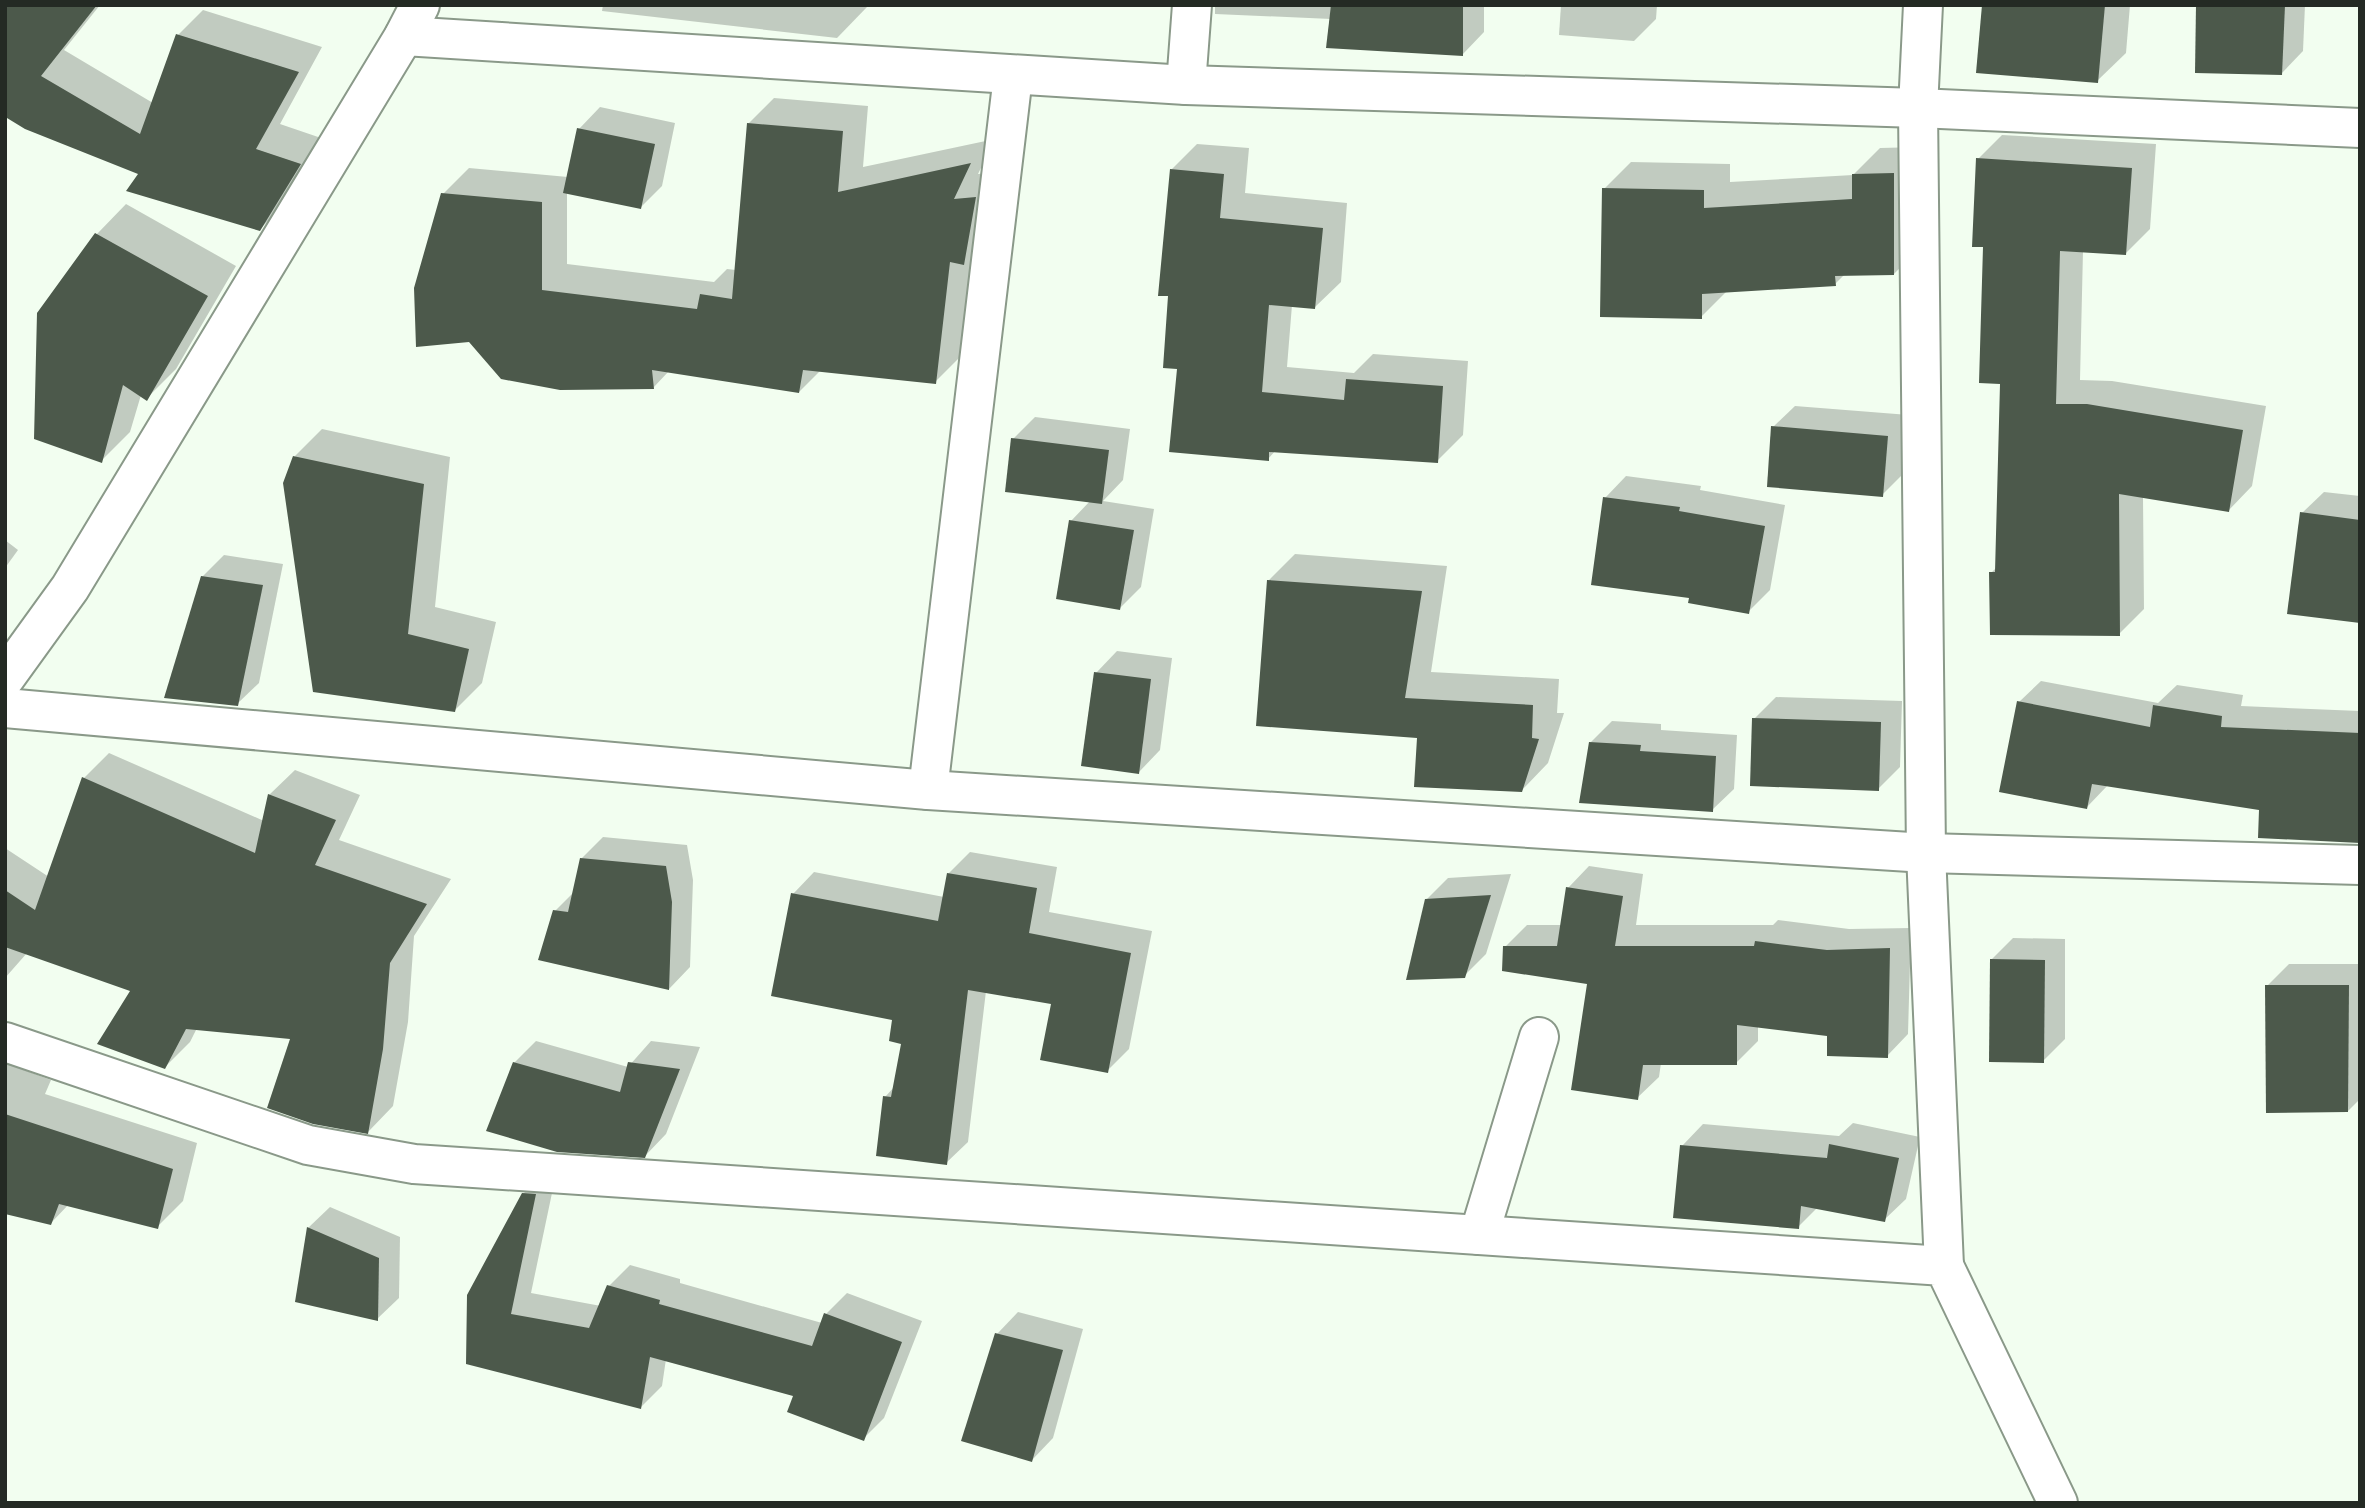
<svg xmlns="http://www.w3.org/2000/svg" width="2365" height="1508" font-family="'Fira Sans',sans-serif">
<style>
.shadow{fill:#0003}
.building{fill:#4c594b}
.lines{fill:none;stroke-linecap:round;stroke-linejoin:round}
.street-casing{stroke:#8a9989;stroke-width:42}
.street{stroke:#fff;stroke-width:38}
</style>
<rect width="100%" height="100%" fill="#f2fef0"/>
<g class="shadow">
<path d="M 6,5 L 100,5 L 64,50 L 153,103 L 178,35 L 203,10 L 322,47 L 280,124 L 324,139 L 285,204 L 260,229 L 141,173 L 25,128 Z"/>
<path d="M 603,5 L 869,5 L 837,38 L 602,11 Z"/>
<path d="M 1215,5 L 1484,5 L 1484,32 L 1463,54 L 1331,19 L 1215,14 Z"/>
<path d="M 1561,5 L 1657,5 L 1656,19 L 1634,41 L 1559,35 Z"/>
<path d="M 1983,5 L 2130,5 L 2126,53 L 2097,81 Z"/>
<path d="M 2198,5 L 2305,5 L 2303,51 L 2282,73 Z"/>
<path d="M 774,98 L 868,106 L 863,167 L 995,139 L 978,174 L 1001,172 L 961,356 L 935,382 L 821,370 L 799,392 L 669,371 L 653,388 L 470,341 L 443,194 L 469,168 L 568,177 L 579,129 L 600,107 L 675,123 L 662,186 L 640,208 L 567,192 L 567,264 L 714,282 L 727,269 L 736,270 L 748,124 Z"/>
<path d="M 2002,135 L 2156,144 L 2150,229 L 2126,253 L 2083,251 L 2080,380 L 2112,381 L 2266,406 L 2252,486 L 2228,511 L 2143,496 L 2144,609 L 2119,634 L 1991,573 L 1997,567 L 2002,382 L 1984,246 L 1978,159 Z"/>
<path d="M 1197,144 L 1249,148 L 1245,193 L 1347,203 L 1341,282 L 1315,307 L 1292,305 L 1287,367 L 1354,373 L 1373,354 L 1468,361 L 1463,435 L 1437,461 L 1276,450 L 1268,459 L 1179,367 L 1170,295 L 1171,170 Z"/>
<path d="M 1920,147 L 1920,247 L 1894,274 L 1845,274 L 1835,284 L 1728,290 L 1701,317 L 1604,189 L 1631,162 L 1730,164 L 1730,182 L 1853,175 L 1880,148 Z"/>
<path d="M 126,204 L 236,266 L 176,369 L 146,399 L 141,395 L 130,432 L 101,461 L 38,314 L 97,234 Z"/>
<path d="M 1795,406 L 1909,415 L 1904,473 L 1882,495 L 1773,427 Z"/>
<path d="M 1035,417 L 1130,429 L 1123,480 L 1103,501 L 1154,509 L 1141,587 L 1120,608 L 1071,521 L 1091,500 L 1013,439 Z"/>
<path d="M 322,429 L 450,457 L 435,607 L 496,622 L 482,683 L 455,710 L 295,456 Z"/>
<path d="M 1626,476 L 1701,486 L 1700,490 L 1785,505 L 1770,590 L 1748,612 L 1691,596 L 1605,498 Z"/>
<path d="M 2324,492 L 2360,496 L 2360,621 L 2302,513 Z"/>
<path d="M 5,540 L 18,550 L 5,568 Z"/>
<path d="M 1295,554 L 1447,566 L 1431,672 L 1559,679 L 1557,713 L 1564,713 L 1548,763 L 1522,790 L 1418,737 L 1269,580 Z"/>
<path d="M 224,555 L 283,564 L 259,683 L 237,704 L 202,577 Z"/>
<path d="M 1117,651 L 1172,658 L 1160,750 L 1139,772 L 1096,673 Z"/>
<path d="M 2041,681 L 2158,703 L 2177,685 L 2243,695 L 2241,706 L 2360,711 L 2360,841 L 2261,809 L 2108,785 L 2087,807 L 2019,702 Z"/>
<path d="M 1776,697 L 1902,701 L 1900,767 L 1878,789 L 1754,719 Z"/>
<path d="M 1612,721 L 1661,724 L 1661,730 L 1737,735 L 1734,789 L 1712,810 L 1590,743 Z"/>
<path d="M 109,753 L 264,821 L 269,795 L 295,770 L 360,795 L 339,840 L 451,879 L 414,936 L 408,1022 L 393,1106 L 368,1132 L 292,1038 L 197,1028 L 190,1042 L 165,1067 L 133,990 L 27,953 L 5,978 L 5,848 L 49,877 L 84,778 Z"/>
<path d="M 603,837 L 687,845 L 693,880 L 690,967 L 669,989 L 555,911 L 574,892 L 581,859 Z"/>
<path d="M 970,852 L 1057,867 L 1049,912 L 1152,931 L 1129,1049 L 1107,1071 L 1053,1003 L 986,991 L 968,1142 L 946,1163 L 885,1097 L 895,1086 L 903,1043 L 894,1018 L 793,894 L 814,872 L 944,897 L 948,874 Z"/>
<path d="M 1589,866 L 1643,874 L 1636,925 L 1773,925 L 1778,920 L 1849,929 L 1911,928 L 1908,1034 L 1887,1056 L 1829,1035 L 1758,1026 L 1758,1041 L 1736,1063 L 1661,1063 L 1659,1077 L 1637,1098 L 1589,983 L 1505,947 L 1527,925 L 1562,925 L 1568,888 Z"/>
<path d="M 1511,874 L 1486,954 L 1464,976 L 1426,900 L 1448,878 Z"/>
<path d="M 2013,938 L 2065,939 L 2065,1039 L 2043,1061 L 1991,960 Z"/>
<path d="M 2289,964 L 2360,964 L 2360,1099 L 2348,1111 L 2267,986 Z"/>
<path d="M 536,1041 L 628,1067 L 651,1041 L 700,1047 L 666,1134 L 645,1156 L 514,1063 Z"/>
<path d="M 5,1063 L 51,1080 L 45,1094 L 197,1143 L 183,1201 L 157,1227 L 69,1204 L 51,1223 L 5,1212 Z"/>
<path d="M 1853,1123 L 1920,1137 L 1906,1199 L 1884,1220 L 1818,1207 L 1798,1227 L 1682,1146 L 1703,1124 L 1839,1136 Z"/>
<path d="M 544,1173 L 556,1174 L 531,1293 L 601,1306 L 609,1286 L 630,1265 L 680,1279 L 680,1283 L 822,1323 L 826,1314 L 847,1293 L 922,1321 L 884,1418 L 863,1439 L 795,1395 L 666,1359 L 662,1386 L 641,1407 L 468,1363 L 523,1194 Z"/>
<path d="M 330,1207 L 400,1237 L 399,1298 L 377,1319 L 308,1228 Z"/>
<path d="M 1018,1312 L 1083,1329 L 1053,1438 L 1032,1460 L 997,1334 Z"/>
</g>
<g class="building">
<path d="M 5,5 L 97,5 L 41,76 L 140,134 L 176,34 L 299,72 L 256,149 L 301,164 L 260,231 L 126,191 L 138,174 L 25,129 L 7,118 L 5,120 Z"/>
<path d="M 1331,5 L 1463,5 L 1463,56 L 1326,48 Z"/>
<path d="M 1982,5 L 2105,5 L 2098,83 L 1976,73 Z"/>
<path d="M 2196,5 L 2285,5 L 2282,75 L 2195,73 Z"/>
<path d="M 747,123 L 843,131 L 838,192 L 971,163 L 954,199 L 976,197 L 964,265 L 950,262 L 936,384 L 803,370 L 799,393 L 652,370 L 654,389 L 560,390 L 501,379 L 469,342 L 416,347 L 414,288 L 441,193 L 542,202 L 542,290 L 697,309 L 700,294 L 732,299 Z"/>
<path d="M 577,128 L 655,144 L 641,209 L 563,193 Z"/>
<path d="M 1976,158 L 2132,168 L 2126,255 L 2060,251 L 2056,404 L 2087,404 L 2243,430 L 2229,512 L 2119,494 L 2120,636 L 1990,635 L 1989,572 L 1995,572 L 2000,384 L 1979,383 L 1983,247 L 1972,247 Z"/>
<path d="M 1170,169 L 1224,174 L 1220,218 L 1323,228 L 1315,309 L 1269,305 L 1262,392 L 1344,400 L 1346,379 L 1443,386 L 1438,463 L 1269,452 L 1269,461 L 1169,452 L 1177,369 L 1163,368 L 1168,296 L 1158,296 Z"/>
<path d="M 1894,173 L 1894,275 L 1835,276 L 1836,286 L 1702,294 L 1702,319 L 1600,317 L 1602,188 L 1704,190 L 1704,208 L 1852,199 L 1852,174 Z"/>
<path d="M 95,233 L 208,296 L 147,401 L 123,385 L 102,463 L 34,439 L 37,313 Z"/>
<path d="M 1771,426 L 1888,436 L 1883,497 L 1767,487 Z"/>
<path d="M 1011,438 L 1109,450 L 1102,504 L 1005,492 Z"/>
<path d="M 293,456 L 424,484 L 408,634 L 469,649 L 455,712 L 313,692 L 283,483 Z"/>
<path d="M 1603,497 L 1680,507 L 1679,511 L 1765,526 L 1749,614 L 1688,603 L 1689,598 L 1591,585 Z"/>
<path d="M 2300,512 L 2360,520 L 2360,623 L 2287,614 Z"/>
<path d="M 1069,520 L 1134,530 L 1120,610 L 1056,599 Z"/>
<path d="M 201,576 L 263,585 L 238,706 L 164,698 Z"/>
<path d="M 1267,580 L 1422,591 L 1405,698 L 1533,705 L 1532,738 L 1539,739 L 1522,792 L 1414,787 L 1417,738 L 1256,726 Z"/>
<path d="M 1094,672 L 1151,679 L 1139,774 L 1081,766 Z"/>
<path d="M 2017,701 L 2150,727 L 2153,705 L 2222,716 L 2221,727 L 2360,733 L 2360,843 L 2258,838 L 2259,810 L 2092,784 L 2087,809 L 1999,792 Z"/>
<path d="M 1752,718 L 1881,722 L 1879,791 L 1750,786 Z"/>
<path d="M 1589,742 L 1641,745 L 1640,751 L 1716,756 L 1713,812 L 1579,803 Z"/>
<path d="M 82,777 L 255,853 L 268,794 L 336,820 L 315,865 L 427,904 L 390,963 L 383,1049 L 368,1134 L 313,1124 L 267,1108 L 290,1039 L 186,1029 L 165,1069 L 97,1044 L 130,991 L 5,947 L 5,890 L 35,910 Z"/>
<path d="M 580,858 L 666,866 L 672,902 L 669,990 L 538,960 L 553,910 L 568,912 Z"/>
<path d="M 947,873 L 1037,888 L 1029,933 L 1131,953 L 1108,1073 L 1040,1060 L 1051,1004 L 968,990 L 947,1165 L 876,1156 L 883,1096 L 891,1097 L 901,1044 L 889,1041 L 892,1020 L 771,996 L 791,893 L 938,921 Z"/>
<path d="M 1566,887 L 1623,896 L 1615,946 L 1754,946 L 1755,941 L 1827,950 L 1890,948 L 1888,1058 L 1827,1056 L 1827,1036 L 1737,1025 L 1737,1065 L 1643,1065 L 1638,1100 L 1571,1090 L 1587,984 L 1502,971 L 1503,946 L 1557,946 Z"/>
<path d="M 1491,895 L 1465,978 L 1406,980 L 1425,899 Z"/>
<path d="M 1990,959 L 2045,960 L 2044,1063 L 1989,1062 Z"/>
<path d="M 2265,985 L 2349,985 L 2348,1112 L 2266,1113 Z"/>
<path d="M 513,1062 L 620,1092 L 628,1062 L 680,1069 L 645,1158 L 557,1152 L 486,1131 Z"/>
<path d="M 5,1114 L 173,1169 L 158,1229 L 59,1204 L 51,1225 L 5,1214 Z"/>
<path d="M 1829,1144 L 1899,1158 L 1885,1222 L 1801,1206 L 1799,1229 L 1673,1218 L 1680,1145 L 1827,1158 Z"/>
<path d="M 522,1193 L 536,1194 L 511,1314 L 589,1328 L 607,1285 L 660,1300 L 659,1304 L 812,1346 L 824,1313 L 902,1342 L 864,1441 L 787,1412 L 793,1396 L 650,1357 L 641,1409 L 466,1364 L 467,1295 Z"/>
<path d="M 307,1227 L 379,1258 L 378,1321 L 295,1302 Z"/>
<path d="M 995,1333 L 1063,1350 L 1032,1462 L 961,1441 Z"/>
</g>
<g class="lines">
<g class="street-casing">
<g id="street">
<path d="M 1923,5 L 1918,108 L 1926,853 L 1944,1266"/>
<path d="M 404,36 L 1186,85 L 1918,108 L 2360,128"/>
<path d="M 1186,85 L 1192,5"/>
<path d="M 5,678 L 70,588 L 404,36 L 420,5"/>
<path d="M 5,708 L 928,790 L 1926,853 L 2360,865"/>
<path d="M 928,790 L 1013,76"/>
<path d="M 5,1042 L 308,1145 L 414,1164 L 1944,1266 L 2058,1503"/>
<path d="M 1479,1235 L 1539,1037"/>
</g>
</g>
<use href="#street" class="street"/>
</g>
<rect width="2365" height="1508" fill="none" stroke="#242a24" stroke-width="14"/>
</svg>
